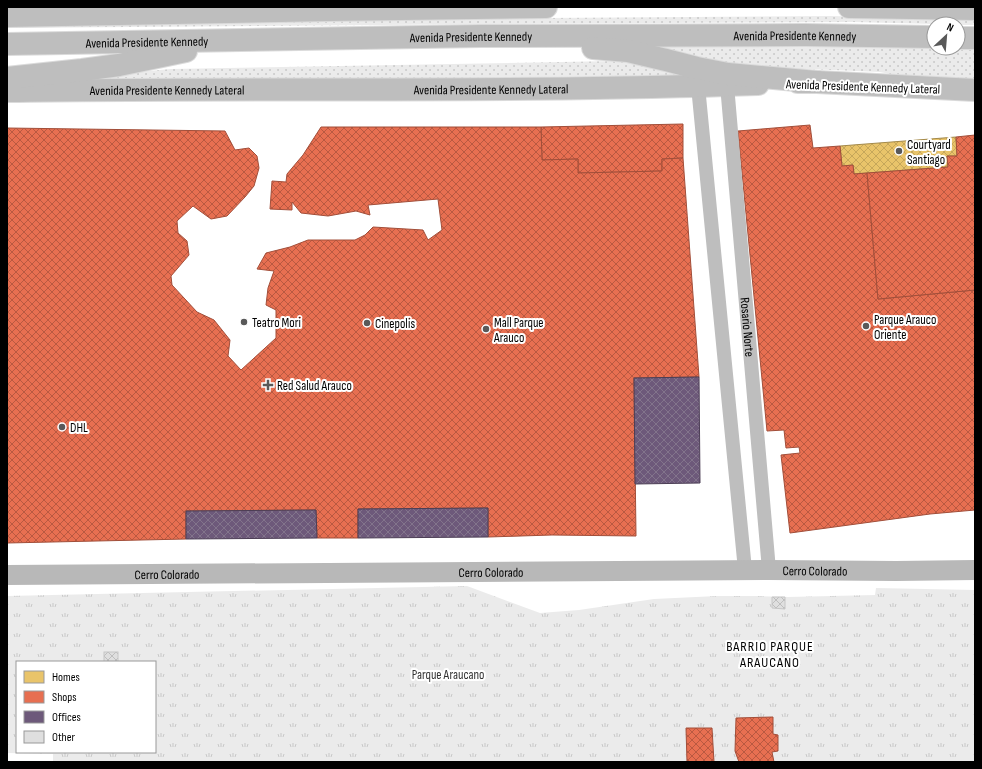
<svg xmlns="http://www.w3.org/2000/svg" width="982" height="769" font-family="'Sofia Sans Condensed',sans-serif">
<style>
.grass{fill:url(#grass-dots)}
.park{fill:url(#park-tufts);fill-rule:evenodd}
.homes{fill:url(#homes-cross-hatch);stroke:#a3894a}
.shops{fill:url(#shops-cross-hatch);stroke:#a24e39}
.offices{fill:url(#offices-cross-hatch);stroke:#4c3e55}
.building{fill:url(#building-cross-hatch);stroke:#c6c6c6}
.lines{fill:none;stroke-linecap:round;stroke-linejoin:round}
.primary-casing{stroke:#dbdbdb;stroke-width:24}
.highway-casing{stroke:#dbdbdb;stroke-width:24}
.street{stroke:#bebebe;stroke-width:14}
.secondary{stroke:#b8b8b8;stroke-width:20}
.primary{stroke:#bebebe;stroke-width:22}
.highway{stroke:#bebebe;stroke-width:22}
.poi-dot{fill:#595959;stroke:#fff;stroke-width:1.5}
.labels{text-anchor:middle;stroke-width:4;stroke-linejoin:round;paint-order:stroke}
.street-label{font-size:13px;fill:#000;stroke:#fff}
.poi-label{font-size:13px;fill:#000;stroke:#fff;text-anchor:start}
.park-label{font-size:13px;fill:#323232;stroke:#fff}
.neighbourhood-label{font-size:14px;letter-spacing:1px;fill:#000;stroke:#fff}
</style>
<defs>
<pattern id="grass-dots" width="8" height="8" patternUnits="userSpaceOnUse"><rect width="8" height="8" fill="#ebebeb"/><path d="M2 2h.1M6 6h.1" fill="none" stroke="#c8c8c8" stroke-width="1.8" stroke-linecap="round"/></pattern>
<pattern id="park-tufts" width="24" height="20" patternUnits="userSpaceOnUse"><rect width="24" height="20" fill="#ebebeb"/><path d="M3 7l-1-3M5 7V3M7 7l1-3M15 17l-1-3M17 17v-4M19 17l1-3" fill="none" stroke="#c8c8c8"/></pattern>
<pattern id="homes-cross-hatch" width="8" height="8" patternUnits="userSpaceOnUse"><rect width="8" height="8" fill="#e9c46a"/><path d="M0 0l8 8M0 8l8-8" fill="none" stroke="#c6a75a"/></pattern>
<pattern id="shops-cross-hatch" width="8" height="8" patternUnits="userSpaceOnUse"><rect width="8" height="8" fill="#e76f51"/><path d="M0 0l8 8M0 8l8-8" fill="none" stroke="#b95941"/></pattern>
<pattern id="offices-cross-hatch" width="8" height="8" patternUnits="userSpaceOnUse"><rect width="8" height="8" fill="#6d597a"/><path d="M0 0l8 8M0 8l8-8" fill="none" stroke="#82748b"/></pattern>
<pattern id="building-cross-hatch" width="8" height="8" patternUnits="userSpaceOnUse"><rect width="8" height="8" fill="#dfdfdf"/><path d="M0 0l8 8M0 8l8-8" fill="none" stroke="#bebebe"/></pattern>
</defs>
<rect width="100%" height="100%" fill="#fff"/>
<g class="grass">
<path d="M 829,16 L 975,19 L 975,25 L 958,25 L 958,24 L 934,24 L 853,22 L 653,23 L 7,28 L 7,22 Z"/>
<path d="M 859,44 L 934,46 L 934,48 L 958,48 L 975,47 L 975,80 L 921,80 L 880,72 L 832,70 L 741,67 L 640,47 L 744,47 Z"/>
<path d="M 615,61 L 673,68 L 701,75 L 454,78 L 343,81 L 7,84 L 171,69 Z"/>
</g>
<path class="park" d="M 467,586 L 540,613 L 579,610 L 654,599 L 717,596 L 758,596 L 788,597 L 875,595 L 876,588 L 975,590 L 975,762 L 53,762 L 53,754 L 7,753 L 7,596 ZM 17,662 L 155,662 L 155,752 L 17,752 Z"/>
<path class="homes" d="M 956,137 L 957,156 L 947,156 L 948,167 L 854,174 L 853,165 L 842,166 L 840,146 Z"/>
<g class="shops">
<path d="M 683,124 L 683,158 L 662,159 L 662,171 L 578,173 L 578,159 L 542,160 L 541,127 Z"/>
<path d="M 810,125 L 813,148 L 840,146 L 842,166 L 853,165 L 854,174 L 867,173 L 878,299 L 975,290 L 975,510 L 930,514 L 790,533 L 781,455 L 800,453 L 799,447 L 786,448 L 784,430 L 767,431 L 738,131 Z"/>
<path d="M 321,127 L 541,127 L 542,160 L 578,159 L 578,173 L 662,171 L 662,159 L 683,158 L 699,377 L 634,378 L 636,536 L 552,535 L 488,537 L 488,508 L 358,509 L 358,538 L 317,538 L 316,510 L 186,511 L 186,539 L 7,543 L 7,128 L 225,131 L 235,150 L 249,148 L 257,156 L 259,168 L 254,186 L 245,197 L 227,216 L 211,219 L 193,206 L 177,221 L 178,233 L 187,241 L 189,255 L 171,276 L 172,285 L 197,312 L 214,320 L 230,340 L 228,356 L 241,370 L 276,338 L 276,310 L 266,305 L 268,288 L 274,271 L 257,269 L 266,253 L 290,247 L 308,240 L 355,240 L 365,235 L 373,227 L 423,230 L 428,240 L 442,230 L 438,199 L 368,205 L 370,215 L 356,211 L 328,216 L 301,213 L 292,202 L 292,210 L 270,209 L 272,181 L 286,182 L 287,174 L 303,155 Z"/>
<path d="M 975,135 L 975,290 L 878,299 L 867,173 L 948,167 L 947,156 L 957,156 L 956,137 Z"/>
<path d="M 773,717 L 773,734 L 778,735 L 778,751 L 772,752 L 774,762 L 739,762 L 735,751 L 736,718 Z"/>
<path d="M 686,728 L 712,728 L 714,762 L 687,762 Z"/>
</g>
<g class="offices">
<path d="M 699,377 L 700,483 L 635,484 L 634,378 Z"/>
<path d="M 488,508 L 488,537 L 358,538 L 358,509 Z"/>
<path d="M 316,510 L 317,538 L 186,539 L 186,511 Z"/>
</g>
<g class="building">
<path d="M 772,597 L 785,597 L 785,609 L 772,608 Z"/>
<rect x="104" y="652" width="14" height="10"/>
</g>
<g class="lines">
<g class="primary-casing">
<g id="primary">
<path d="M 798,82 L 817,82 L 975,90"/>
<path id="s3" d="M 7,91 C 257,87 508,93 758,84"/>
</g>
</g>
<g class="highway-casing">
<g id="highway">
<path d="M 849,7 L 975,9"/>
<path d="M 7,16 L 330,10 L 546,7"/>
<path d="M 958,38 L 975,38"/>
<path id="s4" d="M 7,44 L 481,36 L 805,35 L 934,37"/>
<path d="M 593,48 L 628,51 L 666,60 L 697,68 L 728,74 L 817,82"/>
<path d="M 7,78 L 82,70 L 119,65 L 186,51"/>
</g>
</g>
<g class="street">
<path id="s1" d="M 727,85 L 769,570"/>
<path d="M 698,86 L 745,570"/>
</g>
<path class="secondary" id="s2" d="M 7,575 L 769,570 L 896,571 L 975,570"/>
<use href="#primary" class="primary"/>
<use href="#highway" class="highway"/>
</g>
<g class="poi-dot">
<circle cx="899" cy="151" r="4"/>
<circle cx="244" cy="322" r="4"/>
<circle cx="367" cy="323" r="4"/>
<circle cx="866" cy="326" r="4"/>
<circle cx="486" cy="329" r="4"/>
<path d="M266 379h4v4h4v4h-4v4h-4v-4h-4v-4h4z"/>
<circle cx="62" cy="427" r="4"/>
</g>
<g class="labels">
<g class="street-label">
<text dy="5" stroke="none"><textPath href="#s4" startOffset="788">Avenida Presidente Kennedy</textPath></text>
<text dy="5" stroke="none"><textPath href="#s4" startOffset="464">Avenida Presidente Kennedy</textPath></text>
<text dy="5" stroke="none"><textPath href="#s4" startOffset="140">Avenida Presidente Kennedy</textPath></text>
<text transform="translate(863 86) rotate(2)" y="5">Avenida Presidente Kennedy Lateral</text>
<text dy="5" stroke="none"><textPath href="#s3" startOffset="484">Avenida Presidente Kennedy Lateral</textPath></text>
<text dy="5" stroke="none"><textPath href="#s3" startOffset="160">Avenida Presidente Kennedy Lateral</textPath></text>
<text dy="5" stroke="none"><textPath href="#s1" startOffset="243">Rosario Norte</textPath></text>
<text dy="5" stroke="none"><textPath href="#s2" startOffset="808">Cerro Colorado</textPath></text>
<text dy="5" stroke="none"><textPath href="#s2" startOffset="484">Cerro Colorado</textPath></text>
<text dy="5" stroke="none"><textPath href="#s2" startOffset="160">Cerro Colorado</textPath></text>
</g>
<g class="poi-label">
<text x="907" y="149">Courtyard<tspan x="907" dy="15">Santiago</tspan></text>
<text x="874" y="324">Parque Arauco<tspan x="874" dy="15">Oriente</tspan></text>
<text x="252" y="327">Teatro Mori</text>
<text x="494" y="327">Mall Parque<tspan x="494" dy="15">Arauco</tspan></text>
<text x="375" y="328">Cinepolis</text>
<text x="277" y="390">Red Salud Arauco</text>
<text x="70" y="432">DHL</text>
</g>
<g class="park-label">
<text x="448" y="679">Parque Araucano</text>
</g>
<g class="neighbourhood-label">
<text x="770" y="651">BARRIO PARQUE<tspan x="770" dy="16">ARAUCANO</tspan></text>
</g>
</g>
<rect width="982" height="769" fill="none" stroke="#000000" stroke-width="16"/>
<rect x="16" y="661" width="140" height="92" fill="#ffffff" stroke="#999999"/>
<rect x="24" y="671" width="20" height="12" fill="#e9c46a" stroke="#999999"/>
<text x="52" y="681" font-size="12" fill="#000000">Homes</text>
<rect x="24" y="691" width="20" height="12" fill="#e76f51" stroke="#999999"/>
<text x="52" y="701" font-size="12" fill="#000000">Shops</text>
<rect x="24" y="711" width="20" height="12" fill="#6d597a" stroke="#999999"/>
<text x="52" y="721" font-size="12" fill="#000000">Offices</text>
<rect x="24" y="731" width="20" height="12" fill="#dfdfdf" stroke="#999999"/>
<text x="52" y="741" font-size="12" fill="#000000">Other</text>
<g transform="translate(946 36) rotate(26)"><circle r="19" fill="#ffffff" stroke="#999999"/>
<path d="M0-3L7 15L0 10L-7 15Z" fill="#595959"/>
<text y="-6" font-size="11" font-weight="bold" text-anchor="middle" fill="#000000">N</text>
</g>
</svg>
